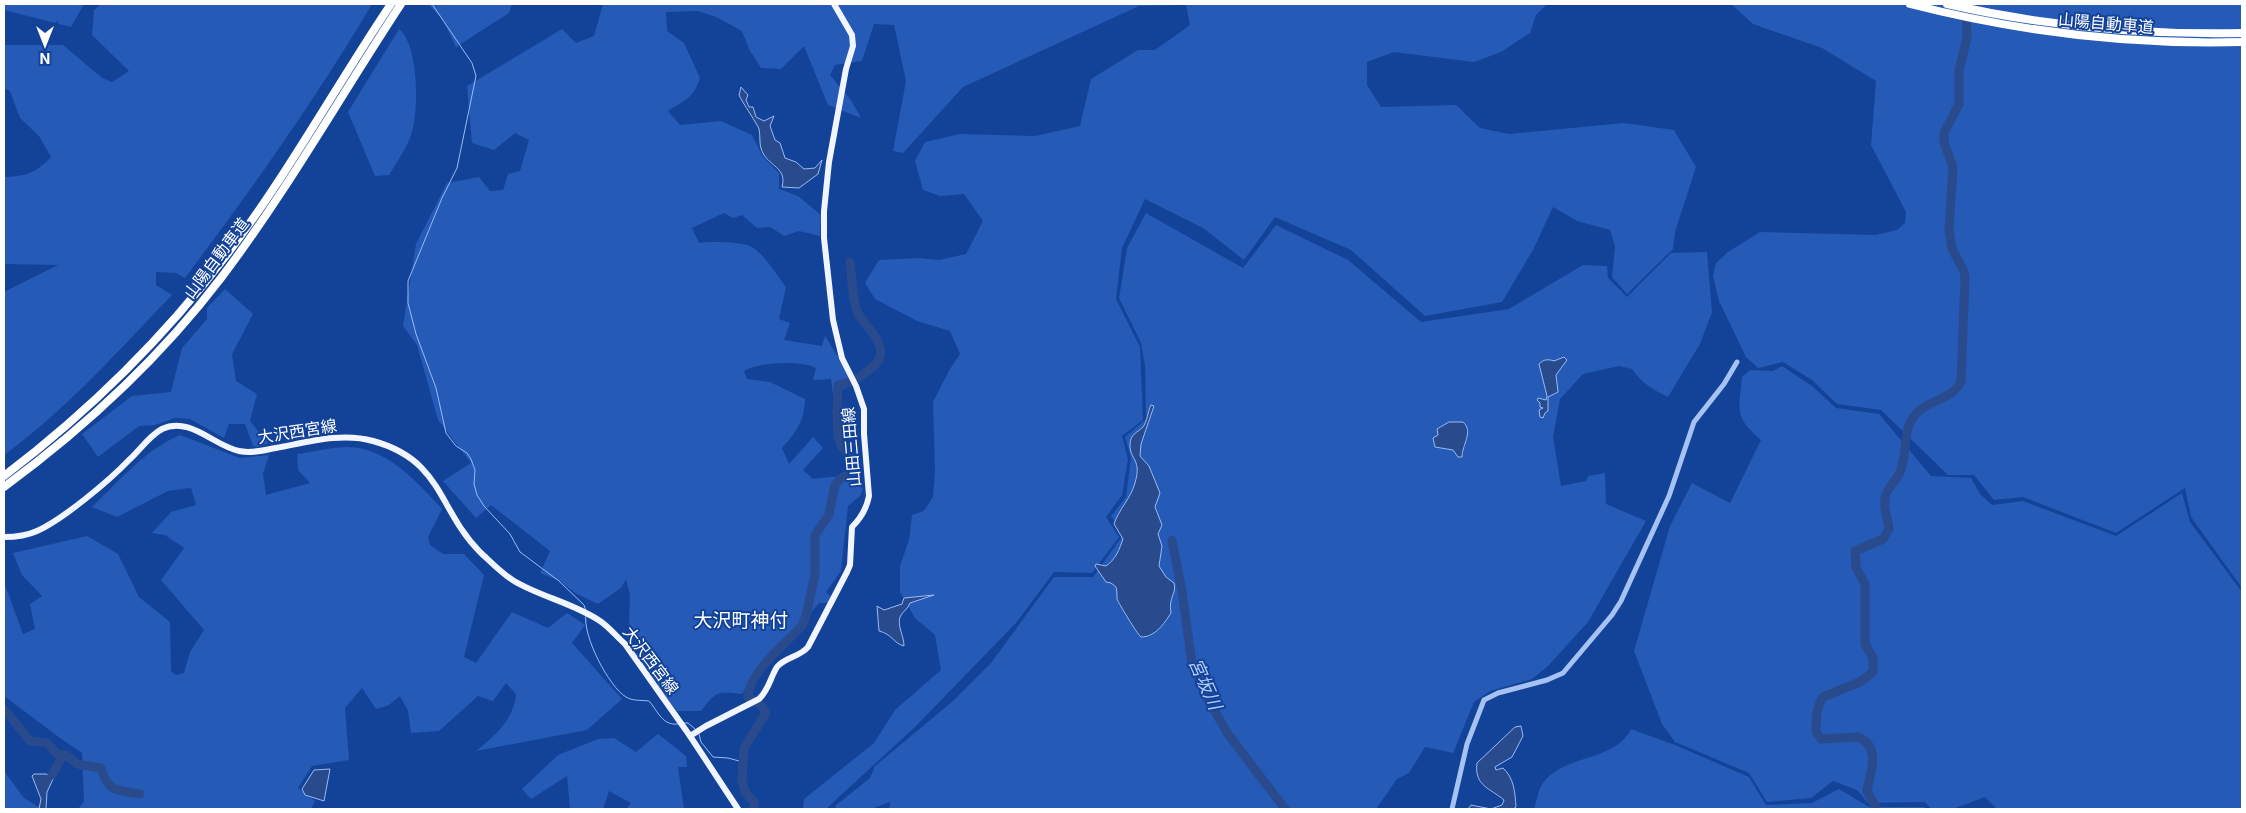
<svg xmlns="http://www.w3.org/2000/svg" width="2246" height="813" font-family="Inter,'Noto Sans JP',sans-serif">
<style>
.green{fill:#255ab7}
.water{fill:#294b8d;stroke:#97bbf6}
.lines{fill:none;stroke-linecap:round;stroke-linejoin:round}
.stream{stroke:#97bbf6;stroke-width:1}
.river{stroke:#294b8d;stroke-width:9}
.tertiary{stroke:#a5c2f3;stroke-width:5}
.primary{stroke:#f1f5ff;stroke-width:6}
.motorway{stroke:#fff;stroke-width:8}
.labels{text-anchor:middle;stroke-width:4;stroke-linejoin:round;paint-order:stroke}
.street-label{font-size:16px;fill:#fff;stroke:#134299}
.water-label{font-size:18px;font-style:italic;fill:#b1ccfa;stroke:#134299}
.quarter-label{font-size:19px;fill:#fff;stroke:#134299}
</style>
<rect width="100%" height="100%" fill="#134299"/>
<g class="green">
<path d="M 4,4 L 84,4 L 71,27 L 4,10 Z"/>
<path d="M 101,4 L 372,4 C 316,99 251,190 185,278 L 176,273 L 156,272 L 156,285 L 172,295 C 118,351 67,409 4,455 L 4,292 L 58,265 L 4,264 L 4,172 L 6,177 C 27,176 37,172 51,157 L 39,136 L 20,118 L 10,91 L 4,88 L 4,45 L 63,45 L 102,78 L 112,82 L 129,71 L 92,35 L 94,10 Z"/>
<path d="M 428,4 L 512,4 L 509,13 L 456,47 L 443,20 Z"/>
<path d="M 603,4 L 1547,4 L 1536,15 L 1530,33 L 1501,52 L 1474,62 L 1394,52 L 1367,62 L 1367,85 L 1381,107 L 1456,105 L 1480,128 L 1509,134 L 1624,123 L 1674,130 L 1696,167 L 1675,232 L 1673,249 L 1627,294 L 1612,277 L 1615,246 L 1610,230 L 1577,221 L 1553,207 L 1533,250 L 1502,302 L 1425,316 L 1351,250 L 1275,217 L 1244,260 L 1203,228 L 1145,199 L 1122,248 L 1116,299 L 1140,347 L 1143,420 L 1122,436 L 1128,459 L 1122,495 L 1106,517 L 1119,537 L 1092,573 L 1054,572 L 1016,623 L 915,727 L 828,807 L 828,809 L 803,809 L 804,799 L 874,743 L 895,710 L 941,670 L 935,635 L 915,618 L 900,592 L 900,566 L 909,540 L 912,515 L 924,511 L 933,497 L 935,470 L 933,402 L 950,369 L 960,354 L 950,331 L 917,321 L 875,299 L 865,283 L 879,260 L 919,258 L 939,260 L 966,254 L 983,221 L 964,194 L 940,196 L 923,190 L 915,161 L 925,142 L 960,134 L 1035,136 L 1080,126 L 1091,79 L 1138,50 L 1155,50 L 1190,25 L 1186,5 L 1139,6 L 963,87 L 903,153 L 893,151 L 906,81 L 894,25 L 874,24 L 862,61 L 835,65 L 830,75 L 851,100 L 861,118 L 828,105 L 804,46 L 781,69 L 761,68 L 749,49 L 742,31 L 716,17 L 698,11 L 666,12 L 667,31 L 684,43 L 700,78 C 693,99 685,100 668,111 L 680,125 L 721,121 L 752,135 L 763,157 L 779,173 L 779,189 L 798,196 L 821,215 L 820,236 L 799,231 L 784,236 L 770,227 L 757,228 L 742,215 L 733,218 L 724,213 L 692,228 L 699,243 C 708,241 742,242 750,246 C 763,252 777,275 786,287 L 779,319 L 790,323 L 784,340 L 822,346 L 825,336 L 843,365 L 851,385 L 833,395 L 831,379 L 813,380 L 816,368 C 801,360 758,362 744,371 L 747,379 L 770,382 L 805,399 C 804,422 797,431 782,448 L 789,464 L 813,437 L 823,448 L 803,470 L 813,479 C 833,477 847,472 863,489 L 860,496 L 848,506 L 841,571 L 826,592 L 831,597 L 828,603 L 819,603 L 742,694 C 716,692 718,690 701,711 L 677,711 L 635,656 L 646,645 L 629,626 L 630,595 L 626,579 L 621,588 L 598,604 L 575,593 L 560,581 L 540,573 L 550,551 L 491,505 L 476,518 L 443,481 L 471,463 L 438,420 L 417,345 L 403,326 L 416,244 L 447,183 L 479,177 L 490,191 L 503,190 L 508,174 L 520,171 L 529,140 L 515,133 L 494,150 L 472,143 L 467,86 L 562,29 L 576,43 L 594,36 Z"/>
<path d="M 1731,4 L 2242,4 L 2242,588 L 2191,517 L 2185,488 L 2116,533 L 2023,497 L 1994,500 L 1974,475 L 1948,475 L 1881,410 L 1837,404 L 1812,380 L 1783,362 L 1758,368 L 1746,357 L 1719,301 L 1713,276 L 1716,263 L 1728,252 L 1760,232 L 1876,235 L 1897,230 L 1905,223 L 1906,212 L 1871,145 L 1876,81 L 1822,48 L 1753,24 Z"/>
<path d="M 399,29 C 419,44 420,116 410,138 C 405,151 396,163 389,175 L 375,176 L 348,112 Z"/>
<path d="M 1146,213 L 1243,268 L 1276,225 L 1348,260 L 1421,322 L 1509,309 L 1583,265 L 1607,266 L 1608,278 L 1627,297 L 1671,253 L 1707,252 L 1712,312 L 1700,344 L 1668,397 C 1653,390 1642,383 1632,369 L 1619,366 L 1583,374 L 1560,399 L 1553,437 L 1561,486 L 1586,481 L 1588,476 L 1605,473 L 1606,504 L 1646,521 L 1588,622 L 1548,666 L 1532,679 L 1490,691 L 1474,702 L 1453,753 L 1425,747 L 1409,773 L 1397,779 L 1376,809 L 889,809 L 890,802 L 871,809 L 837,809 L 835,806 L 870,778 L 875,766 L 953,701 L 991,663 L 1054,577 L 1093,577 L 1123,535 L 1111,516 L 1126,497 L 1131,458 L 1125,437 L 1146,419 L 1145,366 L 1141,343 L 1119,298 L 1127,248 Z"/>
<path d="M 225,289 L 253,314 L 232,354 L 236,381 L 257,394 L 250,421 L 268,443 L 259,447 L 253,446 L 245,424 L 229,424 L 224,438 L 190,419 L 175,418 L 155,425 L 139,426 L 98,457 L 82,434 L 132,396 L 171,392 L 182,348 L 207,319 L 207,308 Z"/>
<path d="M 1782,366 L 1812,386 L 1836,408 L 1879,414 L 1931,476 L 1971,478 L 1980,494 L 1992,505 L 2023,501 L 2116,536 L 2182,493 L 2190,522 L 2242,592 L 2242,809 L 1997,809 L 1985,797 L 1953,809 L 1931,809 L 1925,802 L 1868,803 L 1857,790 L 1833,781 L 1811,798 L 1767,802 L 1749,773 L 1675,742 L 1662,724 L 1634,651 L 1670,526 L 1692,483 L 1730,503 L 1761,440 C 1734,417 1739,411 1742,377 L 1750,370 L 1773,371 Z"/>
<path d="M 180,435 L 240,458 L 269,455 L 263,474 L 266,495 L 310,483 L 298,470 L 297,454 C 313,452 331,447 347,447 C 387,447 417,482 442,509 L 428,537 L 430,545 L 443,554 L 464,554 L 484,575 L 464,657 L 476,663 L 512,612 L 548,628 L 567,613 L 585,625 L 572,643 L 622,699 L 587,730 L 476,751 C 495,735 514,720 516,694 L 506,683 L 493,701 L 478,696 L 439,731 L 411,733 L 408,711 L 400,696 L 389,705 L 376,709 L 362,688 L 345,708 L 349,760 L 312,766 L 298,788 L 315,801 L 311,809 L 78,809 L 84,802 L 82,753 L 60,738 L 4,696 L 4,582 L 23,634 L 35,629 L 30,604 L 42,596 L 22,575 L 13,553 L 87,536 L 118,554 L 139,597 L 170,622 L 171,671 L 176,675 L 184,673 L 190,652 L 204,630 L 161,580 L 184,548 L 165,535 L 152,533 L 171,512 L 196,505 L 191,488 L 168,491 L 117,517 L 92,507 C 119,481 145,450 180,435 Z"/>
<path d="M 1631,729 L 1675,745 L 1749,777 L 1766,805 L 1812,803 L 1839,789 L 1869,807 L 1924,807 L 1925,809 L 1534,809 C 1537,801 1538,789 1543,783 C 1564,754 1615,762 1631,729 Z"/>
<path d="M 658,734 L 686,756 L 687,767 L 678,767 L 684,809 L 626,809 L 631,803 L 609,791 L 603,809 L 570,809 L 567,776 L 531,799 L 522,789 L 558,755 L 598,739 L 614,738 L 636,752 Z"/>
<path d="M 4,771 L 24,798 L 42,809 L 4,809 Z"/>
</g>
<g class="water">
<path d="M 741,87 L 748,95 L 746,100 L 749,107 L 753,107 L 756,117 L 764,121 L 774,116 L 770,126 L 775,140 L 780,143 L 785,158 L 796,162 L 804,169 L 815,168 L 822,160 L 818,174 L 799,188 L 782,187 C 787,169 772,167 764,155 C 758,145 761,139 759,129 C 758,125 742,102 739,95 Z"/>
<path d="M 1564,357 L 1567,360 L 1556,375 L 1558,392 L 1548,397 L 1548,411 L 1545,413 L 1543,418 L 1540,417 L 1539,410 L 1543,408 L 1540,407 L 1540,403 L 1537,400 L 1538,398 L 1546,400 L 1547,396 L 1539,364 C 1544,359 1548,359 1554,361 Z"/>
<path d="M 1151,405 L 1154,406 L 1141,444 L 1140,456 L 1149,466 L 1160,493 L 1155,507 L 1162,525 L 1158,534 L 1162,546 L 1159,566 L 1166,577 L 1174,583 C 1177,594 1168,597 1171,613 C 1164,624 1155,637 1141,637 C 1137,634 1118,602 1117,599 C 1117,595 1117,591 1116,587 L 1111,583 L 1106,582 L 1095,566 L 1096,564 L 1106,566 C 1116,559 1119,550 1123,539 L 1114,524 C 1119,509 1131,498 1135,483 C 1142,459 1130,460 1130,445 C 1130,434 1137,433 1143,427 C 1147,422 1148,411 1151,405 Z"/>
<path d="M 1449,422 L 1463,422 C 1474,431 1462,445 1462,457 L 1458,457 L 1453,450 L 1435,447 L 1433,438 L 1438,435 L 1437,429 Z"/>
<path d="M 934,595 L 910,603 C 908,609 903,611 900,617 C 897,626 904,636 904,646 C 893,643 892,634 879,631 L 877,606 L 884,610 L 902,604 L 904,598 Z"/>
<path d="M 1521,726 L 1523,736 L 1512,757 L 1495,767 L 1496,770 L 1503,768 C 1514,778 1515,792 1516,807 L 1513,809 L 1468,809 L 1471,805 L 1491,809 L 1502,805 L 1504,800 C 1490,788 1474,786 1477,763 L 1515,727 Z"/>
<path d="M 330,769 L 324,801 L 305,795 L 302,789 L 314,770 Z"/>
<path d="M 34,774 L 46,774 L 54,777 L 47,792 L 46,809 L 39,809 L 41,799 L 32,776 Z"/>
</g>
<g class="lines">
<g class="stream">
<path d="M 432,4 L 472,63 L 476,76 L 457,168 L 442,198 L 408,281 L 408,303 L 416,334 L 436,388 L 446,433 L 456,446 L 467,453 L 471,459 L 475,470 L 474,484 L 477,495 L 484,506 L 510,534 L 520,552 L 559,581 L 584,605 L 586,611"/>
<path d="M 586,615 C 582,635 609,687 626,697 C 632,701 641,700 649,701 C 658,711 662,726 678,724"/>
<path d="M 684,723 L 688,723 L 695,729"/>
<path d="M 699,734 L 701,742 L 713,757 L 728,758 L 743,762"/>
</g>
<g class="river">
<path d="M 850,262 C 852,278 852,296 857,311 C 859,317 864,322 868,327 C 889,354 883,361 858,378"/>
<path d="M 1172,540 L 1182,591 L 1192,664 L 1205,694 L 1228,734 L 1285,809"/>
<path d="M 4,709 L 30,741 L 47,743 L 57,754 L 66,755 L 77,764 L 101,768 C 108,793 118,790 140,794"/>
<path d="M 52,775 L 63,755"/>
<path d="M 754,809 L 754,802 L 745,792 L 742,781 L 744,748 L 766,713 L 761,705 L 748,697 C 749,672 784,645 802,626 L 806,616 L 815,574 L 815,535 L 829,515 L 835,485 L 840,479 L 853,471 C 855,454 842,453 839,440 C 835,423 838,402 838,385 L 850,382"/>
<path d="M 1877,809 L 1867,791 C 1870,773 1882,747 1858,737 L 1821,739 L 1816,732 C 1816,719 1816,708 1823,697 L 1862,681 L 1873,672 L 1873,658 L 1865,644 L 1865,584 L 1856,567 L 1855,551 L 1883,539 L 1889,529 C 1888,518 1883,509 1885,498 C 1887,487 1896,482 1900,472 C 1909,452 1900,427 1919,411 C 1933,399 1953,399 1961,381 L 1965,278 L 1964,271 L 1952,249 L 1949,230 L 1953,167 L 1944,142 L 1944,133 L 1959,104 L 1959,70 L 1967,38 L 1966,4"/>
</g>
<path class="tertiary" d="M 1452,809 L 1467,744 L 1484,700 L 1498,693 L 1547,680 L 1563,673 L 1612,615 L 1621,601 L 1669,496 L 1694,422 L 1724,384 L 1737,362"/>
<g class="primary">
<path d="M 4,537 C 15,537 26,536 37,531 C 62,520 109,481 129,460 C 140,450 149,436 162,429 C 190,416 214,446 239,451 C 252,454 264,450 276,448 C 308,442 342,432 373,441 C 443,460 438,510 480,552 C 491,562 501,573 514,581 C 541,597 573,603 600,621 C 609,627 616,636 625,644 L 690,736 L 738,809"/>
<path d="M 690,736 L 706,726 L 759,699 C 769,690 770,678 777,667 C 785,657 800,657 808,647 L 847,572 L 850,565 L 852,527 C 860,519 867,507 869,496 L 864,434 L 864,409 L 856,386 L 842,358 L 833,320 L 824,238 L 824,211 L 829,162 L 846,69 L 853,46 L 852,35 L 834,4"/>
</g>
<g class="motorway">
<path d="M 1910,4 C 2019,32 2130,45 2242,42"/>
<path d="M 1947,4 C 2044,26 2143,35 2242,33"/>
<path d="M 4,476 C 88,412 164,338 228,253 C 288,174 336,86 391,4"/>
<path d="M 4,487 C 84,428 160,358 221,278 C 287,191 341,95 401,4"/>
</g>
</g>
<g class="labels">
<g class="street-label">
<text transform="translate(2106 23) rotate(5)" y="6">山陽自動車道</text>
<text transform="translate(216 258) rotate(-53)" y="6">山陽自動車道</text>
<text transform="translate(297 431) rotate(-9)" y="6">大沢西宮線</text>
<text transform="translate(851 447) rotate(-95)" y="6">山田三田線</text>
<text transform="translate(651 660) rotate(53)" y="6">大沢西宮線</text>
</g>
<g class="water-label">
<text transform="translate(1205 684) rotate(66)" y="6">宮坂川</text>
</g>
<g class="quarter-label">
<text x="741" y="627">大沢町神付</text>
</g>
</g>
<rect width="2246" height="813" fill="none" stroke="#ffffff" stroke-width="10"/>
<g transform="translate(45 45) rotate(180)" stroke="#134299" stroke-width="4" paint-order="stroke">
<path d="M0-4L9 19L0 12L-9 19Z" fill="#ffffff"/>
<text y="-8" font-size="14" font-weight="bold" text-anchor="middle" fill="#ffffff">N</text>
</g>
</svg>
